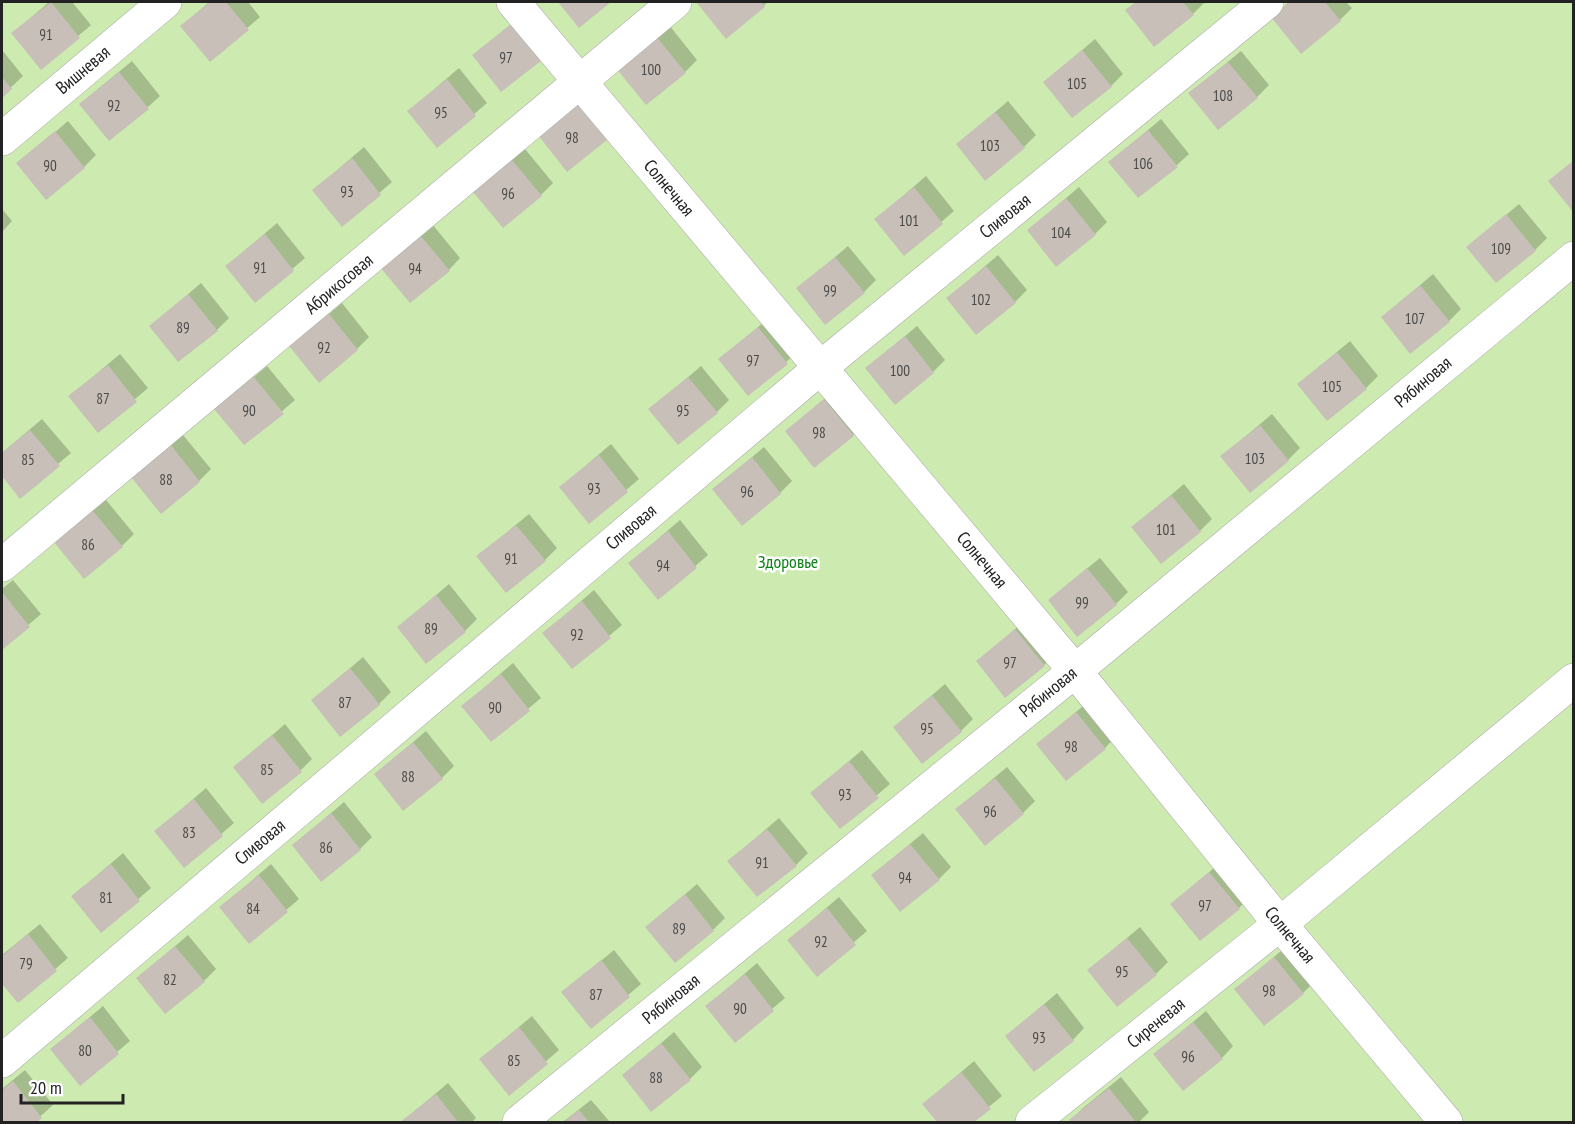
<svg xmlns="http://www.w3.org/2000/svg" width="1575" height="1124" font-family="'PT Sans Narrow',sans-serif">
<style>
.grass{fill:#cdebb0}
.shadow{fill:#0003}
.building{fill:#c7bfb8}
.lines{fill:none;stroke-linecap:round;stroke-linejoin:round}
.minor-casing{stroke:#a9a9a9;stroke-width:34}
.minor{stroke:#fff;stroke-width:33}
.labels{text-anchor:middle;stroke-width:5;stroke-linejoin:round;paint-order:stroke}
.number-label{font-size:15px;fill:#4b4948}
.street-label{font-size:18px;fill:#222;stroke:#fff}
.park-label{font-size:18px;fill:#0c8416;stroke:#fff}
</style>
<rect width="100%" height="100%" fill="#f2efe9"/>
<rect class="grass" x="2" y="2" width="1571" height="1120"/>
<g class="shadow">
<path d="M 49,2 L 72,2 L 91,25 L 41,68 L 13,33 Z"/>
<path d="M 209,2 L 248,2 L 260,17 L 210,60 L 182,26 Z"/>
<path d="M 560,2 L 609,2 L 579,26 Z"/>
<path d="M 698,2 L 768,2 L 726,37 Z"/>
<path d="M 1136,2 L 1205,2 L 1193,14 L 1127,10 Z"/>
<path d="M 1289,2 L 1346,2 L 1352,8 L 1340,20 L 1273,17 Z"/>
<path d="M 669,25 L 697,60 L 685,72 L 618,68 Z"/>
<path d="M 1095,39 L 1123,74 L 1111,86 L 1045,82 Z"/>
<path d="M 2,50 L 23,76 L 2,96 Z"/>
<path d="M 1241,51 L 1269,85 L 1257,97 L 1190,93 Z"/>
<path d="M 132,61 L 160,96 L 148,107 L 93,93 Z"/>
<path d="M 459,68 L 487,103 L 437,146 L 409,111 Z"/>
<path d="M 1008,101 L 1036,135 L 1024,147 L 958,144 Z"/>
<path d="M 1161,119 L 1189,154 L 1177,165 L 1110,162 Z"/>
<path d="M 68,121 L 96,155 L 84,167 L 18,164 Z"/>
<path d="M 364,147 L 392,182 L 342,225 L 314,190 Z"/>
<path d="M 525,149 L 553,183 L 541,195 L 487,180 Z"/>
<path d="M 926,176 L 954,211 L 904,254 L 876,219 Z"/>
<path d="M 1079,187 L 1107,222 L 1095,234 L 1029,230 Z"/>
<path d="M 1519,204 L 1547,238 L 1535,250 L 1468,247 Z"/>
<path d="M 2,209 L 12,221 L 2,232 Z"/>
<path d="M 277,223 L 305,258 L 255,301 L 227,266 Z"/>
<path d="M 432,224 L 460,258 L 449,270 L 382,267 Z"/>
<path d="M 848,246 L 876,280 L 864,292 L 798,289 Z"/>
<path d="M 998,255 L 1027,290 L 1015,302 L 948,298 Z"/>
<path d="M 1433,274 L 1461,309 L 1449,321 L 1383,317 Z"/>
<path d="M 201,283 L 229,318 L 217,330 L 151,326 Z"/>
<path d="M 342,303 L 369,337 L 357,349 L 291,346 Z"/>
<path d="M 771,316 L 799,351 L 748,394 L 720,359 Z"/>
<path d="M 917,326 L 945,360 L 933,372 L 867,368 Z"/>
<path d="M 1350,341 L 1378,376 L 1366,388 L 1299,384 Z"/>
<path d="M 120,354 L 148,388 L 98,431 L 70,396 Z"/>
<path d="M 267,366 L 295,400 L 245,443 L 216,409 Z"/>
<path d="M 701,366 L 729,400 L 717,412 L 651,409 Z"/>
<path d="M 837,388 L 865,423 L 853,435 L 787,431 Z"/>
<path d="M 1272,414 L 1300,448 L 1288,460 L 1222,456 Z"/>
<path d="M 42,419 L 71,453 L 20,496 L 2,473 L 2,453 Z"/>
<path d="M 183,435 L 211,469 L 199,481 L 133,477 Z"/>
<path d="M 611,444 L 639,479 L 589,522 L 561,487 Z"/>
<path d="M 764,447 L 792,481 L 780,493 L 714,489 Z"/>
<path d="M 1184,484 L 1212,519 L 1200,531 L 1133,527 Z"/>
<path d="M 106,500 L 134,534 L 122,546 L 68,531 Z"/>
<path d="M 529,514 L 557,548 L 545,560 L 478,556 Z"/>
<path d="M 680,520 L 708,555 L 658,598 L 630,563 Z"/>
<path d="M 1100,558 L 1128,592 L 1116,604 L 1062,589 Z"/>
<path d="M 13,580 L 41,614 L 2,648 L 2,589 Z"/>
<path d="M 449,584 L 477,619 L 465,631 L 399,627 Z"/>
<path d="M 594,590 L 622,625 L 572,667 L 544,633 Z"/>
<path d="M 1028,618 L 1056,653 L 1044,665 L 978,661 Z"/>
<path d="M 363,657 L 391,692 L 379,704 L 313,700 Z"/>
<path d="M 513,663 L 541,698 L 491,740 L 463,706 Z"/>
<path d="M 945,684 L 973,719 L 961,731 L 895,727 Z"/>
<path d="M 1089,701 L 1116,736 L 1105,748 L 1038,744 Z"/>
<path d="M 285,724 L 312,759 L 300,771 L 235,767 Z"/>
<path d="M 426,731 L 454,766 L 442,778 L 376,774 Z"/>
<path d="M 862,750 L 890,784 L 840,827 L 812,793 Z"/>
<path d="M 1007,767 L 1035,801 L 1023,813 L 957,809 Z"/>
<path d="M 206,788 L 234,823 L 184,866 L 156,831 Z"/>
<path d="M 344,802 L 372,837 L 360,849 L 294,845 Z"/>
<path d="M 779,818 L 808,853 L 796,865 L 729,861 Z"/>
<path d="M 923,833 L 951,867 L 939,879 L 873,875 Z"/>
<path d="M 123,853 L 151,888 L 101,931 L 73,896 Z"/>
<path d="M 1222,861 L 1250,896 L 1239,908 L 1172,904 Z"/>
<path d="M 271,864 L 299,899 L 249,942 L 221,907 Z"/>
<path d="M 697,884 L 725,918 L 713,930 L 647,927 Z"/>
<path d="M 839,897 L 867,931 L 817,974 L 789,940 Z"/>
<path d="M 40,924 L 68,958 L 18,1001 L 2,981 L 2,955 Z"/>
<path d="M 1140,927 L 1168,962 L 1156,974 L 1089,970 Z"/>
<path d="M 188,935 L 216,969 L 204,981 L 138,978 Z"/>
<path d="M 1287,946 L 1315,981 L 1303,993 L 1236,989 Z"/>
<path d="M 614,950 L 641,984 L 591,1027 L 563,992 Z"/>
<path d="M 757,963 L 785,998 L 735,1041 L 707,1006 Z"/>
<path d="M 1057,993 L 1084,1028 L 1073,1040 L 1007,1036 Z"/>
<path d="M 103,1006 L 130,1041 L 80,1083 L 52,1049 Z"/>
<path d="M 1206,1011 L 1233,1046 L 1222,1058 L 1155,1054 Z"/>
<path d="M 532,1016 L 559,1050 L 509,1093 L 481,1059 Z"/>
<path d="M 674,1032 L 702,1067 L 690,1079 L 624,1075 Z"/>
<path d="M 974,1061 L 1002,1096 L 971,1122 L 939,1122 L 924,1104 Z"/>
<path d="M 25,1070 L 53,1105 L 34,1122 L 2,1122 L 2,1089 Z"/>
<path d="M 1121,1077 L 1149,1112 L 1139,1122 L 1073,1122 L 1071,1120 L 1083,1108 Z"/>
<path d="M 448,1083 L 476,1118 L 472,1122 L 402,1122 Z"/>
<path d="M 591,1100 L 610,1122 L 563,1122 Z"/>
</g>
<g class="building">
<path d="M 51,2 L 80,38 L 41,70 L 11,33 Z"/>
<path d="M 210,2 L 226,2 L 249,30 L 210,62 L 180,26 Z"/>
<path d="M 558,2 L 611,2 L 579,28 Z"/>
<path d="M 696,2 L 761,2 L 765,7 L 726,39 Z"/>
<path d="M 1136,2 L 1183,2 L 1194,15 L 1154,47 L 1125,10 Z"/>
<path d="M 1290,2 L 1325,2 L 1341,21 L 1301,54 L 1271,17 Z"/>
<path d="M 511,24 L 541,61 L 501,92 L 472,55 Z"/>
<path d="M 656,36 L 686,73 L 646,105 L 616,68 Z"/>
<path d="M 1082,50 L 1112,87 L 1072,118 L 1043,82 Z"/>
<path d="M 1228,62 L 1258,98 L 1218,130 L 1188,93 Z"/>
<path d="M 119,72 L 149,109 L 109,141 L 79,104 Z"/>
<path d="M 2,77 L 12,89 L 2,98 Z"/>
<path d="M 447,79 L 476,116 L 437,148 L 407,111 Z"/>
<path d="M 577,103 L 607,140 L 567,172 L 538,135 Z"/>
<path d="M 995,112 L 1025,148 L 985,181 L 956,144 Z"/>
<path d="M 1148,130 L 1178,167 L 1138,198 L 1108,162 Z"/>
<path d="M 55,131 L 85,168 L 46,200 L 16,163 Z"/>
<path d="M 352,158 L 381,195 L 342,227 L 312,190 Z"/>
<path d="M 512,160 L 542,196 L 503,228 L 473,192 Z"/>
<path d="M 1574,160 L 1574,213 L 1548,181 Z"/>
<path d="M 914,187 L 943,224 L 904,256 L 874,219 Z"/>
<path d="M 1066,198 L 1096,235 L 1056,267 L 1027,230 Z"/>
<path d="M 1506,214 L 1536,251 L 1496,283 L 1466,247 Z"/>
<path d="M 265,234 L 294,271 L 255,303 L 225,266 Z"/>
<path d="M 420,235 L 450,271 L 410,303 L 380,267 Z"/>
<path d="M 835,257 L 865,293 L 825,325 L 796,288 Z"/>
<path d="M 986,266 L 1016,303 L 976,335 L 946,298 Z"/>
<path d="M 1420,285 L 1450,322 L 1410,354 L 1381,317 Z"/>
<path d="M 188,294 L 218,331 L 178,362 L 149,326 Z"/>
<path d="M 329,314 L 358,350 L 319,383 L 289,346 Z"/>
<path d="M 758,327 L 788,364 L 748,396 L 718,359 Z"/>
<path d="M 905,336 L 934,373 L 895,405 L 865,368 Z"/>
<path d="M 1337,352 L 1367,389 L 1327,421 L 1297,384 Z"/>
<path d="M 108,365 L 137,402 L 98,433 L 68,396 Z"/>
<path d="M 254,377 L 284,414 L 244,445 L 214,409 Z"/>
<path d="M 688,377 L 718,413 L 678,445 L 648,409 Z"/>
<path d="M 824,399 L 854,436 L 814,468 L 785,431 Z"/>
<path d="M 1260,425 L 1289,461 L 1250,493 L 1220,456 Z"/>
<path d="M 30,430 L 60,466 L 20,499 L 2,476 L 2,453 Z"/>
<path d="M 171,445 L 200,482 L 161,514 L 131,477 Z"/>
<path d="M 599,455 L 628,492 L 589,524 L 559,487 Z"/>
<path d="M 752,457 L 781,494 L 742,526 L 712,489 Z"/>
<path d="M 1171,495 L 1201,532 L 1161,564 L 1131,527 Z"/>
<path d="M 93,511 L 123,547 L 84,579 L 54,542 Z"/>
<path d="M 516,525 L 546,561 L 506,593 L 476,556 Z"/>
<path d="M 668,531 L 697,568 L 658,600 L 628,563 Z"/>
<path d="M 1087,568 L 1117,605 L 1077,637 L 1048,600 Z"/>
<path d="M 2,592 L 30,627 L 2,650 Z"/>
<path d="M 436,595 L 466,632 L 426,664 L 397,627 Z"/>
<path d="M 582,601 L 611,638 L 572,669 L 542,633 Z"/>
<path d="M 1015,629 L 1045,666 L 1005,698 L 976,661 Z"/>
<path d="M 350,668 L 380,705 L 340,737 L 311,700 Z"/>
<path d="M 501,674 L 530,711 L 491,742 L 461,706 Z"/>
<path d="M 932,695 L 962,732 L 922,764 L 893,727 Z"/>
<path d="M 1076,712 L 1106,749 L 1066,781 L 1036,744 Z"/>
<path d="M 272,735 L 302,772 L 262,804 L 233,767 Z"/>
<path d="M 413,742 L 443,779 L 403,811 L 374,774 Z"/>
<path d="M 849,761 L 879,798 L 840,829 L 810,793 Z"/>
<path d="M 995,778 L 1024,814 L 985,846 L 955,809 Z"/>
<path d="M 194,799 L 223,836 L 184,868 L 154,831 Z"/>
<path d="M 331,813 L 361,850 L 321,882 L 292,845 Z"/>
<path d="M 767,829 L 797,866 L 757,897 L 727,861 Z"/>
<path d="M 910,844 L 940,880 L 900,912 L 871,875 Z"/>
<path d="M 111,864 L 140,901 L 101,933 L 71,896 Z"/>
<path d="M 1209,872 L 1240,909 L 1200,941 L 1170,904 Z"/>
<path d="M 259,875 L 288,912 L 249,944 L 219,907 Z"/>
<path d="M 685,894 L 714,931 L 675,963 L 645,927 Z"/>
<path d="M 827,908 L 856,945 L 817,977 L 787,940 Z"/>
<path d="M 28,934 L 57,971 L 18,1003 L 2,984 L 2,956 Z"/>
<path d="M 1127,938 L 1157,975 L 1117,1007 L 1087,970 Z"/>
<path d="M 175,946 L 205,982 L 165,1014 L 136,978 Z"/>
<path d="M 1274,957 L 1304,994 L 1264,1026 L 1234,989 Z"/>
<path d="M 601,960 L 630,997 L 591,1029 L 561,992 Z"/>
<path d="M 745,974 L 774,1011 L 735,1043 L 705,1006 Z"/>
<path d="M 1044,1004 L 1074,1041 L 1034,1072 L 1005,1036 Z"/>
<path d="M 90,1017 L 119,1054 L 80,1086 L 50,1049 Z"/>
<path d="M 1193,1022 L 1223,1059 L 1183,1091 L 1153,1054 Z"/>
<path d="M 519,1027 L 548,1064 L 509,1096 L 479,1059 Z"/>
<path d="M 661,1043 L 691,1080 L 651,1112 L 622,1075 Z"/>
<path d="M 961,1072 L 991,1109 L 974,1122 L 937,1122 L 922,1104 Z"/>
<path d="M 13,1081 L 42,1118 L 37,1122 L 2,1122 L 2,1090 Z"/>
<path d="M 1109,1088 L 1136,1122 L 1071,1122 L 1069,1120 Z"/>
<path d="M 436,1094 L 458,1122 L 400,1122 Z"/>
<path d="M 579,1110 L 589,1122 L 564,1122 Z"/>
</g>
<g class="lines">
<g class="minor-casing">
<g id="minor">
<path d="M 513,2 L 1075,671 L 1280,924 L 1446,1122"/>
<path d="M 2,139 L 165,2"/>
<path d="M 2,565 L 675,2"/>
<path d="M 2,1061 L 820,368 L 1267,2"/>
<path d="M 519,1122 L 1075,671 L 1574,258"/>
<path d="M 1032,1122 L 1280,924 L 1574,680"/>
</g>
</g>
<use href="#minor" class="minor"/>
</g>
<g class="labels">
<g class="number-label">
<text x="46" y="40">91</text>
<text x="506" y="63">97</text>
<text x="651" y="75">100</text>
<text x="1077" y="89">105</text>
<text x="1223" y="101">108</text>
<text x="114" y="111">92</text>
<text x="441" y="118">95</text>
<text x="572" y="143">98</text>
<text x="990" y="151">103</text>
<text x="1143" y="169">106</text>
<text x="50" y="171">90</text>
<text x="347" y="197">93</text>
<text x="508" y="199">96</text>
<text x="909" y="226">101</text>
<text x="1061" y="238">104</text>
<text x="1501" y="254">109</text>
<text x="260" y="273">91</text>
<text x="415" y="274">94</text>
<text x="830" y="296">99</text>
<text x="981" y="305">102</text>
<text x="1415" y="324">107</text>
<text x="183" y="333">89</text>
<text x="324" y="353">92</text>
<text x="753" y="366">97</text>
<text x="900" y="376">100</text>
<text x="1332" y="392">105</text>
<text x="103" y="404">87</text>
<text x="249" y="416">90</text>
<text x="683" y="416">95</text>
<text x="819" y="438">98</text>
<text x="1255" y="464">103</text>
<text x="28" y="465">85</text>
<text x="166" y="485">88</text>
<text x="594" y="494">93</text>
<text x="747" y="497">96</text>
<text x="1166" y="535">101</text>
<text x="88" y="550">86</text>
<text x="511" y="564">91</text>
<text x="663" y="571">94</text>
<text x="1082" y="608">99</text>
<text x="431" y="634">89</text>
<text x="577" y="640">92</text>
<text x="1010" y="668">97</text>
<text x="345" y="708">87</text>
<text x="495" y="713">90</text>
<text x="927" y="734">95</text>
<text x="1071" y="752">98</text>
<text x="267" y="775">85</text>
<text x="408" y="782">88</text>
<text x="845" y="800">93</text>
<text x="990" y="817">96</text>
<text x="189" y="838">83</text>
<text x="326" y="853">86</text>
<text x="762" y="868">91</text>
<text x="905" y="883">94</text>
<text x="106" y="903">81</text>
<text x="1205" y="911">97</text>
<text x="253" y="914">84</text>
<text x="679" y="934">89</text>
<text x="821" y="947">92</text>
<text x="26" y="969">79</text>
<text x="1122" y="977">95</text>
<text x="170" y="985">82</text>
<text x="1269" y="996">98</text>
<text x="596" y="1000">87</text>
<text x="740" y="1014">90</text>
<text x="1039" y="1043">93</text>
<text x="85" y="1056">80</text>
<text x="1188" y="1062">96</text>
<text x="514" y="1066">85</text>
<text x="656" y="1083">88</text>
</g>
<g class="street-label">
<text transform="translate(83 70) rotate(-40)" y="6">Вишневая</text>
<text transform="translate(669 188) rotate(50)" y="6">Солнечная</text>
<text transform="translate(1005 216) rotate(-39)" y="6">Сливовая</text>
<text transform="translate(339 284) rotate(-40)" y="6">Абрикосовая</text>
<text transform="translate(1423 382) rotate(-40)" y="6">Рябиновая</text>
<text transform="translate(631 527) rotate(-40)" y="6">Сливовая</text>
<text transform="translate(982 560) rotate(50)" y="6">Солнечная</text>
<text transform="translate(1048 692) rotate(-39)" y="6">Рябиновая</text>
<text transform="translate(260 842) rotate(-40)" y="6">Сливовая</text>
<text transform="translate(1290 935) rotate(50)" y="6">Солнечная</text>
<text transform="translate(671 999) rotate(-39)" y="6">Рябиновая</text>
<text transform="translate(1156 1023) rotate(-39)" y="6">Сиреневая</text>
</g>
<g class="park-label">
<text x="788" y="568">Здоровье</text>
</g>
</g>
<rect width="1575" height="1124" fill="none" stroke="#222222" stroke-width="6"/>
<path d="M21 1094v9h102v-9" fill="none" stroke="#222222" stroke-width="3"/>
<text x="30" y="1094" font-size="18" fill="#222222" stroke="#ffffff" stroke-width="4.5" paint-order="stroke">20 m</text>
</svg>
